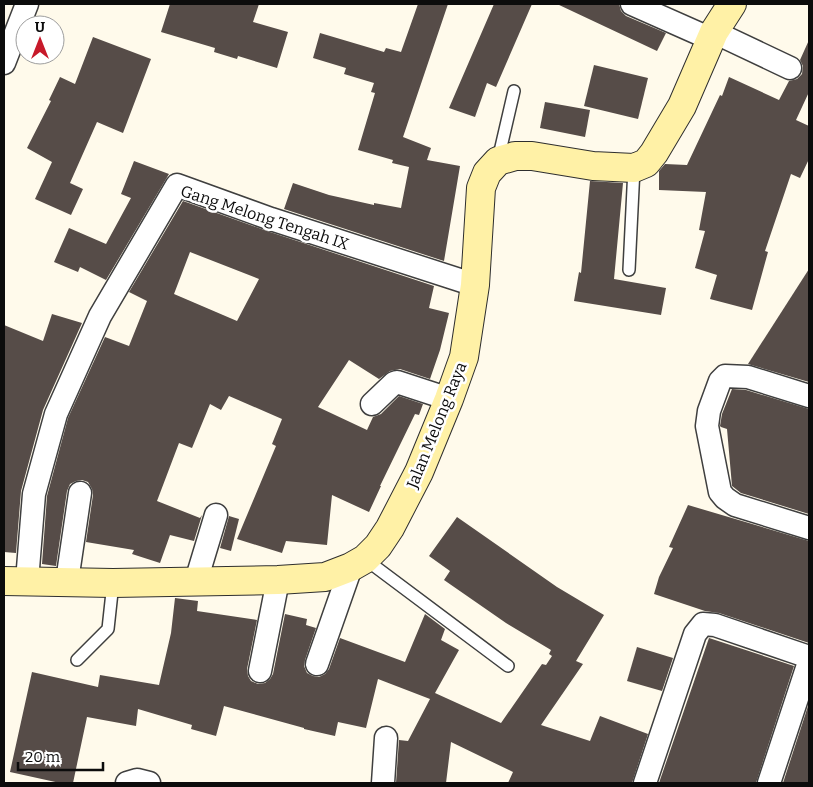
<svg xmlns="http://www.w3.org/2000/svg" width="813" height="787" font-family="Bitter,serif">
<style>
.building{fill:#564c48;fill-rule:evenodd}
.lines{fill:none;stroke-linecap:round;stroke-linejoin:round}
.lane-casing{stroke:#3f3f3f;stroke-width:14}
.street-casing{stroke:#3f3f3f;stroke-width:25}
.secondary-casing{stroke:#2e2e2e;stroke-width:30}
.lane{stroke:#fff;stroke-width:11}
.street{stroke:#fff;stroke-width:22}
.secondary{stroke:#fff1a6;stroke-width:28}
.labels{text-anchor:middle;stroke-width:5;stroke-linejoin:round;paint-order:stroke}
.street-label{font-size:16px;fill:#0c0c0c;stroke:#fff}
</style>
<rect width="100%" height="100%" fill="#fffaeb"/>
<g class="building">
<path d="M 170,4 L 259,4 L 253,22 L 288,32 L 277,68 L 238,56 L 237,59 L 214,52 L 215,48 L 161,32 Z"/>
<path d="M 418,4 L 448,4 L 403,137 L 431,148 L 427,160 L 460,166 L 444,261 L 284,209 L 293,183 L 329,195 L 374,205 L 374,203 L 401,208 L 409,167 L 392,163 L 393,160 L 358,150 L 375,93 L 371,92 L 374,83 L 344,74 L 346,68 L 313,58 L 320,33 L 384,52 L 386,48 L 401,52 Z"/>
<path d="M 494,4 L 532,4 L 496,87 L 487,83 L 475,117 L 449,108 Z"/>
<path d="M 557,4 L 619,4 L 621,11 L 626,16 L 666,33 L 657,51 Z"/>
<path d="M 93,37 L 151,59 L 123,133 L 97,122 L 70,183 L 83,189 L 71,215 L 35,199 L 52,162 L 27,148 L 51,101 L 49,100 L 60,77 L 75,84 Z"/>
<path d="M 809,40 L 809,92 L 796,120 L 809,126 L 809,159 L 800,178 L 791,174 L 765,251 L 768,252 L 752,310 L 710,299 L 717,275 L 695,268 L 705,231 L 699,230 L 706,192 L 659,190 L 659,171 L 665,164 L 687,165 L 720,95 L 722,96 L 729,77 L 779,100 L 789,81 L 797,79 L 802,74 L 803,66 L 800,60 Z"/>
<path d="M 594,65 L 648,78 L 638,119 L 584,106 Z"/>
<path d="M 545,102 L 590,110 L 585,137 L 540,128 Z"/>
<path d="M 134,161 L 169,174 L 106,280 L 80,267 L 78,272 L 54,262 L 69,228 L 106,244 L 131,198 L 121,194 Z"/>
<path d="M 590,181 L 623,183 L 614,279 L 666,288 L 661,315 L 574,301 L 579,272 L 581,273 Z"/>
<path d="M 183,201 L 267,231 L 434,286 L 429,308 L 449,313 L 440,350 L 430,379 L 400,369 L 390,371 L 379,379 L 349,360 L 318,407 L 367,430 L 373,417 L 381,414 L 399,396 L 423,404 L 419,415 L 415,414 L 380,486 L 381,486 L 369,512 L 332,495 L 327,545 L 286,541 L 282,553 L 237,539 L 276,446 L 272,444 L 282,419 L 229,396 L 221,410 L 210,404 L 192,448 L 179,443 L 157,501 L 200,518 L 202,515 L 194,541 L 170,535 L 160,563 L 132,554 L 134,550 L 86,542 L 93,495 L 92,489 L 88,482 L 82,480 L 76,481 L 70,484 L 67,491 L 56,566 L 42,564 L 47,496 L 68,418 L 105,337 L 129,346 L 147,301 L 129,292 ZM 190,252 L 259,279 L 237,321 L 174,294 Z"/>
<path d="M 809,269 L 809,382 L 748,364 Z"/>
<path d="M 52,314 L 82,323 L 43,410 L 21,491 L 16,553 L 4,552 L 4,325 L 43,341 Z"/>
<path d="M 732,389 L 746,390 L 809,409 L 809,514 L 741,493 L 732,486 L 727,429 L 721,427 L 720,426 L 722,414 Z"/>
<path d="M 688,505 L 809,541 L 809,643 L 719,613 L 705,611 L 654,594 L 659,577 L 673,548 L 669,547 Z"/>
<path d="M 229,516 L 239,519 L 231,551 L 220,548 Z"/>
<path d="M 457,517 L 557,587 L 604,615 L 576,661 L 583,664 L 541,725 L 590,741 L 600,716 L 648,734 L 632,783 L 508,783 L 513,772 L 451,742 L 446,783 L 396,783 L 399,740 L 408,741 L 430,699 L 378,679 L 366,728 L 338,722 L 335,736 L 304,729 L 304,728 L 224,706 L 216,736 L 191,729 L 192,725 L 138,709 L 136,726 L 87,717 L 73,783 L 60,783 L 10,772 L 32,672 L 98,687 L 100,675 L 159,685 L 171,633 L 175,598 L 198,601 L 197,611 L 257,620 L 247,669 L 248,676 L 251,681 L 258,684 L 265,683 L 270,679 L 273,674 L 285,614 L 307,619 L 306,625 L 316,628 L 305,660 L 304,666 L 307,673 L 313,676 L 319,677 L 325,674 L 329,669 L 340,638 L 405,662 L 425,614 L 445,629 L 441,640 L 459,650 L 435,693 L 501,723 L 542,664 L 546,665 L 552,656 L 549,654 L 551,650 L 506,623 L 444,580 L 450,571 L 429,556 Z"/>
<path d="M 709,638 L 794,666 L 756,783 L 659,783 Z"/>
<path d="M 637,647 L 673,658 L 662,691 L 627,681 Z"/>
<path d="M 809,703 L 809,783 L 783,783 Z"/>
</g>
<g class="lines">
<g class="lane-casing">
<g id="lane">
<path d="M 498,160 L 514,91"/>
<path d="M 629,270 L 634,168"/>
<path d="M 365,559 L 508,666"/>
<path d="M 77,660 L 108,629 L 113,583"/>
</g>
</g>
<g class="street-casing">
<g id="street">
<path d="M 632,4 L 711,39"/>
<path d="M 714,32 L 790,68"/>
<path d="M 4,63 L 27,4"/>
<path d="M 809,396 L 748,377 L 725,376 L 720,381 L 709,411 L 707,426 L 720,492 L 725,498 L 735,505 L 809,528"/>
<path d="M 372,404 L 394,383 L 397,382 L 449,399"/>
<path d="M 27,581 L 34,494 L 56,414 L 100,316 L 177,185 L 271,219 L 475,285"/>
<path d="M 67,581 L 80,493"/>
<path d="M 196,581 L 216,515"/>
<path d="M 317,664 L 351,567"/>
<path d="M 260,671 L 278,580"/>
<path d="M 127,783 L 137,780 L 149,783"/>
<path d="M 383,783 L 386,738"/>
<path d="M 645,783 L 695,634 L 703,624 L 715,625 L 809,657"/>
<path d="M 769,783 L 809,662"/>
</g>
</g>
<g class="secondary-casing">
<path id="secondary" d="M 4,581 L 113,583 L 278,580 L 325,577 L 351,567 L 365,559 L 378,546 L 390,528 L 419,472 L 449,399 L 464,357 L 475,285 L 481,188 L 487,173 L 498,161 L 515,156 L 532,156 L 593,166 L 634,168 L 646,163 L 654,153 L 682,106 L 714,32 L 732,4"/>
</g>
<use href="#lane" class="lane"/>
<use href="#street" class="street"/>
<use href="#secondary" class="secondary"/>
</g>
<g class="labels">
<g class="street-label">
<text transform="translate(265 217) rotate(18)" y="6">Gang Melong Tengah IX</text>
<text transform="translate(436 425) rotate(-68)" y="6">Jalan Melong Raya</text>
</g>
</g>
<rect width="813" height="787" fill="none" stroke="#0c0c0c" stroke-width="10"/>
<g transform="translate(40 40)"><circle r="24" fill="#ffffff" stroke="#9e9e9e"/>
<path d="M0-4L9 19L0 12L-9 19Z" fill="#c7192a"/>
<text y="-8" font-size="14" font-weight="bold" text-anchor="middle" fill="#0c0c0c">U</text>
</g>
<path d="M18 762v8h85v-8" fill="none" stroke="#0c0c0c" stroke-width="2.5"/>
<text x="25" y="762" font-size="15" fill="#0c0c0c" stroke="#ffffff" stroke-width="4" paint-order="stroke">20 m</text>
</svg>
